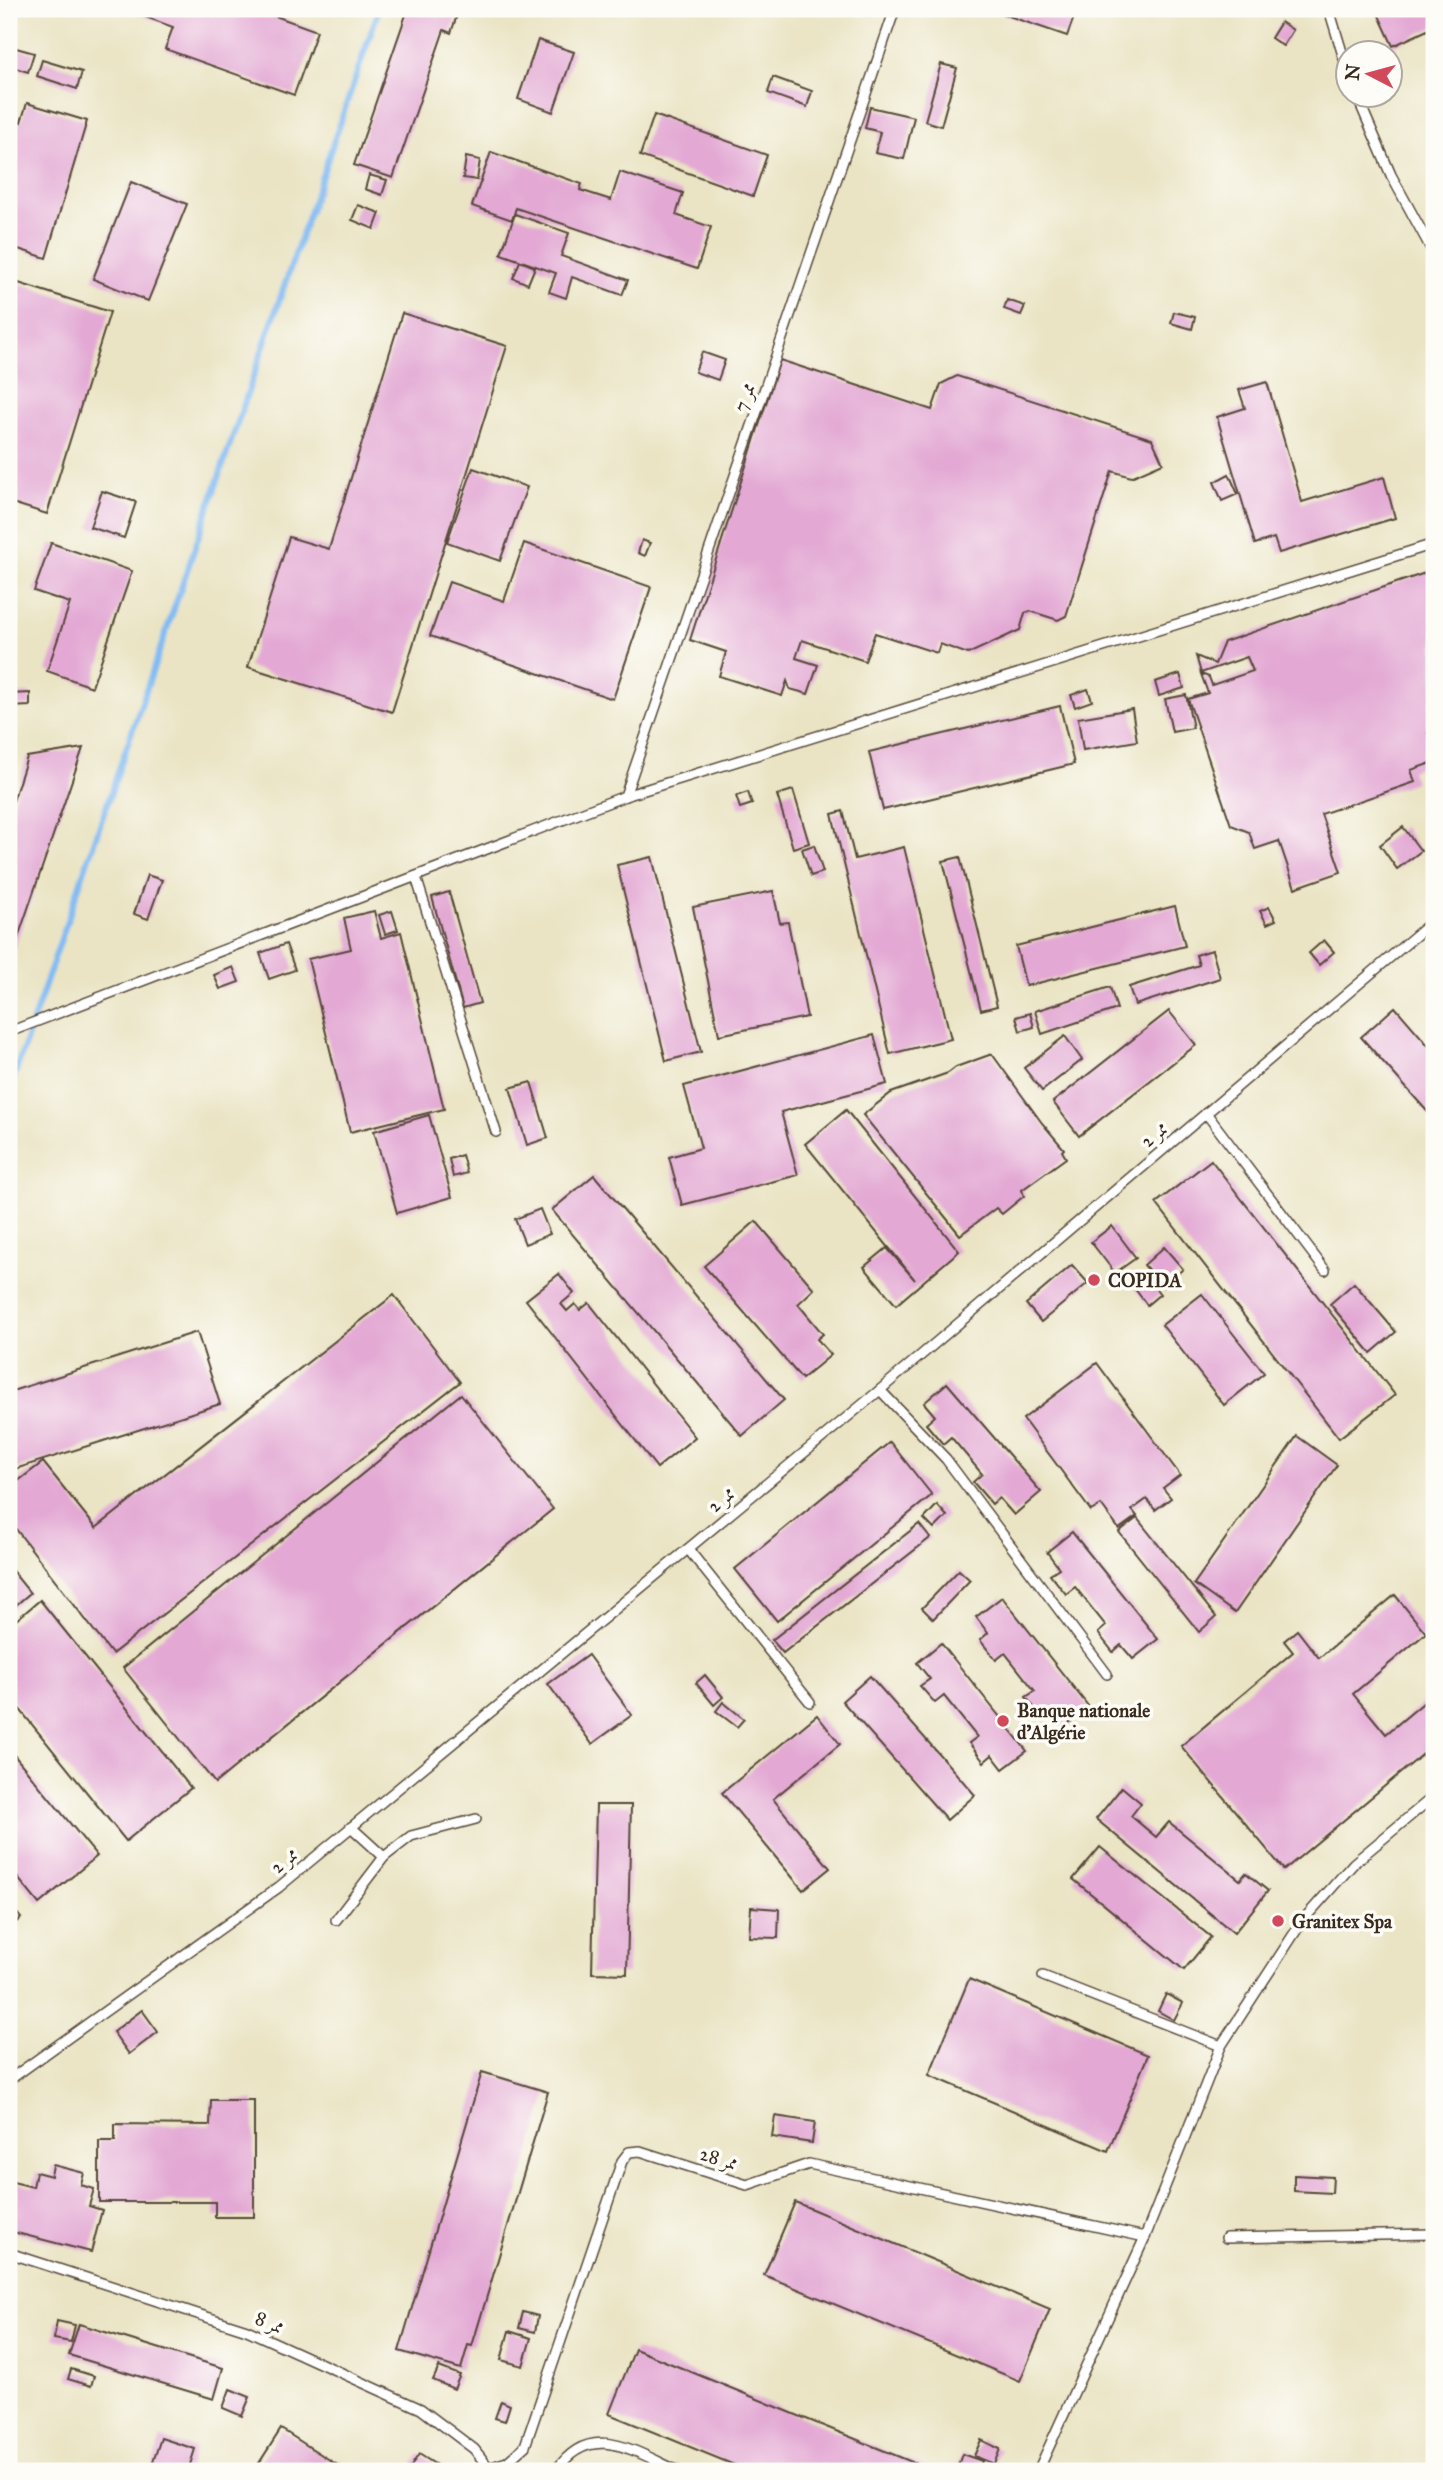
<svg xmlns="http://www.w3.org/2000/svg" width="1443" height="2480" font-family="'IM FELL Great Primer',Amiri,serif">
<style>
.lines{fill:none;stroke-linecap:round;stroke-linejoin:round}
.stream{stroke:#82bbf3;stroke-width:6}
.building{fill:#e3a9d4}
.lane-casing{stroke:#554637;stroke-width:12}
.lane{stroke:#fff;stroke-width:9}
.poi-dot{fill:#d1495b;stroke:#fdfcf7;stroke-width:2.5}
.labels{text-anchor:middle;stroke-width:7;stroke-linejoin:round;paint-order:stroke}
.street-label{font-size:19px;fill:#3b2a1e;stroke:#fdfcf7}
.poi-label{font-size:19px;font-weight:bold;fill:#3b2a1e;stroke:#fdfcf7;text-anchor:start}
</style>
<rect width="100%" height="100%" fill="#fdfcf7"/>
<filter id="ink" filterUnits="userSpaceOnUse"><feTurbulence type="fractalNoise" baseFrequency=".0143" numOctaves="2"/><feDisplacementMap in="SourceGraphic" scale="14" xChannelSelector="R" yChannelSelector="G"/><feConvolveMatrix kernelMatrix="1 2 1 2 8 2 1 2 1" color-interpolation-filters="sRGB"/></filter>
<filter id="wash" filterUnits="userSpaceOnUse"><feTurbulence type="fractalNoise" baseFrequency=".00686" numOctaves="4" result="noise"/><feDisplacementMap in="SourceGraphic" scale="28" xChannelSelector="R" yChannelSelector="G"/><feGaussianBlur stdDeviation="1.57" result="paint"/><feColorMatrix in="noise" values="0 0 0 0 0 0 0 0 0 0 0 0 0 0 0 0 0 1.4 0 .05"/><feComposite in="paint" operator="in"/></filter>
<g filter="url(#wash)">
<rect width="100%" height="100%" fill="#eae4c4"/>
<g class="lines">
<path class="stream" d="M 9,1091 L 379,9"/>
</g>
<g id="blocks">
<g class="building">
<path d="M 124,9 L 256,9 L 317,31 L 294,95 L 165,49 L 173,27 Z"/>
<path d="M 408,9 L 459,9 L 451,33 L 444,30 L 393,178 L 354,165 Z"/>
<path d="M 988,9 L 1077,9 L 1067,36 Z"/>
<path d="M 1376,9 L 1434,9 L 1434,27 L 1393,46 Z"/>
<path d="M 1281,22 L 1293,30 L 1283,46 L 1271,38 Z"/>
<path d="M 538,40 L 574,52 L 553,112 L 518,99 Z"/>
<path d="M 9,46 L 34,53 L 28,72 L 9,66 Z"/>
<path d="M 42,60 L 82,72 L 77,89 L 37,76 Z"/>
<path d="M 941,64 L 957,68 L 941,126 L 925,121 Z"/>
<path d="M 773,77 L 812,91 L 807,107 L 768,93 Z"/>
<path d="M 27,103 L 87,121 L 46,258 L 9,246 L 9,118 L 21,122 Z"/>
<path d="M 870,107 L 914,117 L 904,159 L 875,153 L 880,132 L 865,128 Z"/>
<path d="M 654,115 L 767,155 L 753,196 L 640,156 Z"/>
<path d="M 491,152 L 582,184 L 580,190 L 611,200 L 620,172 L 683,193 L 676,215 L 711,227 L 697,269 L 516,208 L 512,220 L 472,206 Z"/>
<path d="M 466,157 L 480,160 L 477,180 L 463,178 Z"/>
<path d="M 369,175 L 387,180 L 382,195 L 365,189 Z"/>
<path d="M 131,182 L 187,204 L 148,301 L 93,279 Z"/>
<path d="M 358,205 L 380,213 L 374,229 L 352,220 Z"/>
<path d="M 515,214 L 569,233 L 561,256 L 628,280 L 622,295 L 572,277 L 566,298 L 549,292 L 556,273 L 501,254 Z"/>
<path d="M 520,261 L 535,267 L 528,284 L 513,278 Z"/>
<path d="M 9,280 L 110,312 L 47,514 L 9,502 Z"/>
<path d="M 1007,300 L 1025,306 L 1021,315 L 1004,309 Z"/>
<path d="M 1174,312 L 1195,317 L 1192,329 L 1171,323 Z"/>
<path d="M 402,313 L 507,346 L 392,712 L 248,667 L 289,537 L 329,549 Z"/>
<path d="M 702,352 L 725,360 L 718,380 L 695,372 Z"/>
<path d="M 780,360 L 932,410 L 941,384 L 957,376 L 1152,439 L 1163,463 L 1131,477 L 1112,471 L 1066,616 L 1058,620 L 1030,611 L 1025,613 L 1020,630 L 968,654 L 940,644 L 937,653 L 875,633 L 865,661 L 802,640 L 796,658 L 818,665 L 808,694 L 790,689 L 787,681 L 782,696 L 719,676 L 726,652 L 690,640 Z"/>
<path d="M 1267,382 L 1302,502 L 1384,477 L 1395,518 L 1279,553 L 1274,538 L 1255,544 L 1217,417 L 1245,408 L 1239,390 Z"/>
<path d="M 473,468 L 527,487 L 500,561 L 447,542 Z"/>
<path d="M 1229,474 L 1238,494 L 1222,501 L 1214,482 Z"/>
<path d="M 102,491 L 136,502 L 124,538 L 90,527 Z"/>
<path d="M 642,540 L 650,543 L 645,556 L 638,553 Z"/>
<path d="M 51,543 L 132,571 L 92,687 L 47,671 L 70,603 L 34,591 Z"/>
<path d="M 524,543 L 651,587 L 613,699 L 430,636 L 449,582 L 504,601 Z"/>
<path d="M 1434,570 L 1434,731 L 1428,733 L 1434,752 L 1434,762 L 1411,770 L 1415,782 L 1321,814 L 1341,872 L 1295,888 L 1279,841 L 1255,849 L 1249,832 L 1231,825 L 1188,699 L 1208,693 L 1201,674 L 1209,677 L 1212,685 L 1253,671 L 1247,657 L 1201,673 L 1196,656 L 1215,664 L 1224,642 Z"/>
<path d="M 1180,674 L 1184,688 L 1159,696 L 1155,682 Z"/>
<path d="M 1088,689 L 1092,701 L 1075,707 L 1071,695 Z"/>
<path d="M 30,693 L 30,706 L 9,707 L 9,694 Z"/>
<path d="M 1186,695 L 1193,728 L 1172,732 L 1165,699 Z"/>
<path d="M 1060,706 L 1074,764 L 883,810 L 869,752 Z"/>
<path d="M 1132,709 L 1137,741 L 1083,750 L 1078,718 Z"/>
<path d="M 83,748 L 9,964 L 9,814 L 27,757 Z"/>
<path d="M 793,790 L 809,843 L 793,848 L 777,795 Z"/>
<path d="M 748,792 L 752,804 L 740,808 L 736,796 Z"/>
<path d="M 843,811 L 855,859 L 904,847 L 951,1039 L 890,1054 L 832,814 Z"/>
<path d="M 1403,827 L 1421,851 L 1397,869 L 1380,845 Z"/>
<path d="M 814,845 L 823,872 L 811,876 L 802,849 Z"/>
<path d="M 652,857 L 701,1052 L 666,1061 L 617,865 Z"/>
<path d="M 960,857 L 997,1006 L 981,1010 L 943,861 Z"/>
<path d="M 147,875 L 162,880 L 148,919 L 134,914 Z"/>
<path d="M 773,891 L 780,923 L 788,922 L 807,1017 L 719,1035 L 693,907 Z"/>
<path d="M 449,892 L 480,1003 L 463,1008 L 432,897 Z"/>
<path d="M 1175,906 L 1185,946 L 1026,986 L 1016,946 Z"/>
<path d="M 1269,907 L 1276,920 L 1267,924 L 1260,911 Z"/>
<path d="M 374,911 L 381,938 L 401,932 L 444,1109 L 350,1132 L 308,959 L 351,949 L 344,918 Z"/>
<path d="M 392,911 L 398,930 L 385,934 L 379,915 Z"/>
<path d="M 1324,940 L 1334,952 L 1319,965 L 1309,953 Z"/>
<path d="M 286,944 L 295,970 L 269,979 L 260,953 Z"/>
<path d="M 1212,950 L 1220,978 L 1135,1005 L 1129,987 L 1199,965 L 1196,955 Z"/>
<path d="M 233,967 L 239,982 L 220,989 L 214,975 Z"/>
<path d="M 1110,987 L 1117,1009 L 1042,1034 L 1035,1011 Z"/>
<path d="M 1395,1007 L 1434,1052 L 1434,1119 L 1361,1037 Z"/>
<path d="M 1169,1011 L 1196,1045 L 1079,1136 L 1053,1102 Z"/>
<path d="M 1030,1013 L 1034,1027 L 1020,1031 L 1016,1017 Z"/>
<path d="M 874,1035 L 887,1084 L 781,1112 L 798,1175 L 682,1205 L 669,1157 L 701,1148 L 684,1086 Z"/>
<path d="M 1065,1036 L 1082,1060 L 1042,1091 L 1024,1068 Z"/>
<path d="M 992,1054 L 1042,1123 L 1064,1149 L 1062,1151 L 1066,1158 L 1022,1190 L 1024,1196 L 1002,1214 L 996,1208 L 960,1235 L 863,1115 L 891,1093 L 948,1073 L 956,1067 Z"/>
<path d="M 531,1082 L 548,1138 L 527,1145 L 510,1088 Z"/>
<path d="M 846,1110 L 959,1251 L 896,1305 L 864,1267 L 887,1248 L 915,1280 L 805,1144 Z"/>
<path d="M 429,1115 L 452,1197 L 397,1213 L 374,1131 Z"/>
<path d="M 462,1155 L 467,1173 L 453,1177 L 449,1159 Z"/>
<path d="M 1211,1160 L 1395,1395 L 1339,1438 L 1156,1203 Z"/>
<path d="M 594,1175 L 784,1400 L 742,1436 L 552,1210 Z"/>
<path d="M 540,1209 L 550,1234 L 525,1244 L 515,1219 Z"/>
<path d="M 756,1221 L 814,1289 L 798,1304 L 823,1334 L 817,1339 L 831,1355 L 802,1379 L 704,1266 Z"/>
<path d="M 1112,1226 L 1136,1258 L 1115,1273 L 1091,1242 Z"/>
<path d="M 1164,1247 L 1183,1269 L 1163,1287 L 1144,1265 Z"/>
<path d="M 1072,1265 L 1088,1283 L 1041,1322 L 1026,1304 Z"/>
<path d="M 559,1274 L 574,1293 L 561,1304 L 567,1311 L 575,1304 L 580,1310 L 589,1303 L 695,1437 L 657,1468 L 526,1300 Z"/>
<path d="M 1148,1279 L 1160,1294 L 1147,1305 L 1135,1289 Z"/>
<path d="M 1354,1283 L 1396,1332 L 1371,1353 L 1330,1304 Z"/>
<path d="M 1202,1294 L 1264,1373 L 1224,1405 L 1162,1325 Z"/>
<path d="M 394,1295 L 460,1382 L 112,1654 L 9,1520 L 9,1488 L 43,1462 L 96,1528 Z"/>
<path d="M 197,1332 L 220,1404 L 9,1471 L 9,1392 Z"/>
<path d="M 1097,1363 L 1180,1475 L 1163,1488 L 1171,1498 L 1155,1510 L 1147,1499 L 1132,1510 L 1137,1516 L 1119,1529 L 1101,1505 L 1091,1511 L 1023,1419 Z"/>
<path d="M 947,1383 L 1041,1492 L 1014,1515 L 999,1498 L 992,1504 L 973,1482 L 982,1474 L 951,1437 L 943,1444 L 926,1424 L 935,1416 L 924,1403 Z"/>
<path d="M 461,1394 L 553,1509 L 215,1783 L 123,1668 Z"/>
<path d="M 1297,1436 L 1337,1465 L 1235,1613 L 1194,1584 Z"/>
<path d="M 890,1442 L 932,1495 L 777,1621 L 735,1569 Z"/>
<path d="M 937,1505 L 947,1516 L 934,1529 L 924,1519 Z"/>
<path d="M 1137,1518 L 1216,1617 L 1199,1632 L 1119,1532 Z"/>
<path d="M 919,1524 L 930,1538 L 783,1653 L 772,1640 Z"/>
<path d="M 1072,1532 L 1158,1639 L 1133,1659 L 1121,1645 L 1113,1652 L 1098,1633 L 1106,1626 L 1075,1587 L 1066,1594 L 1050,1574 L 1059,1568 L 1047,1552 Z"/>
<path d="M 9,1567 L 30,1593 L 9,1611 Z"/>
<path d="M 959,1570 L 970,1580 L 933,1619 L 922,1608 Z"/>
<path d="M 1395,1595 L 1426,1633 L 1353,1694 L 1386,1734 L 1434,1694 L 1434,1745 L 1284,1870 L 1181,1746 L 1293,1652 L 1284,1641 L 1297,1630 L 1319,1658 Z"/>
<path d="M 1002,1597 L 1089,1707 L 1064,1727 L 1053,1713 L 1044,1720 L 1026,1697 L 1035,1691 L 1005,1653 L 996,1660 L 980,1640 L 988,1633 L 976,1617 Z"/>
<path d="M 40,1600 L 191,1788 L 126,1841 L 9,1696 L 9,1626 Z"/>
<path d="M 941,1643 L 1027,1751 L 1003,1769 L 992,1755 L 984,1762 L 969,1743 L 977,1737 L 944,1696 L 935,1703 L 920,1686 L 930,1679 L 917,1663 Z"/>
<path d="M 588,1655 L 632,1715 L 592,1744 L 548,1684 Z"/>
<path d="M 705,1675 L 723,1697 L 714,1705 L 696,1683 Z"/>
<path d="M 870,1676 L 975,1795 L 947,1820 L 842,1701 Z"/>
<path d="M 723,1702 L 744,1719 L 737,1727 L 716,1711 Z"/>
<path d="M 817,1715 L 840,1744 L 773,1799 L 830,1868 L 803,1890 L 722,1793 Z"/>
<path d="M 9,1749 L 97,1856 L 39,1904 L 9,1867 Z"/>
<path d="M 1122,1787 L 1141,1803 L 1131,1816 L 1156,1837 L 1169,1822 L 1240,1880 L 1246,1873 L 1268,1891 L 1234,1933 L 1096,1819 Z"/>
<path d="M 596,1805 L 631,1805 L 627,1974 L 592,1973 Z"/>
<path d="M 1100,1847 L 1211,1937 L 1184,1970 L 1073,1879 Z"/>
<path d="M 9,1903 L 21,1918 L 9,1928 Z"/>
<path d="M 751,1907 L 779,1909 L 778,1938 L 749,1937 Z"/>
<path d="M 969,1979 L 1148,2055 L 1108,2151 L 929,2075 Z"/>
<path d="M 1166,1994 L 1183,2003 L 1174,2020 L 1158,2011 Z"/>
<path d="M 142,2010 L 158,2032 L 129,2054 L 113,2032 Z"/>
<path d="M 482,2072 L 548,2092 L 472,2346 L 468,2345 L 461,2369 L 399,2351 Z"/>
<path d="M 211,2100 L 254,2100 L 254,2217 L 215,2217 L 215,2202 L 99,2202 L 99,2141 L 115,2141 L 115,2124 L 210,2125 Z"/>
<path d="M 775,2116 L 815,2122 L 812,2143 L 772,2137 Z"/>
<path d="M 53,2165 L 84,2173 L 81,2185 L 94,2189 L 89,2206 L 102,2210 L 91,2252 L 9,2231 L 9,2181 L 33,2187 L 36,2172 L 51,2176 Z"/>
<path d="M 1294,2175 L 1333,2177 L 1332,2193 L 1294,2191 Z"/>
<path d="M 795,2202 L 1050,2309 L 1020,2381 L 764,2275 Z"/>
<path d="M 523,2312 L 538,2316 L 535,2332 L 519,2328 Z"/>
<path d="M 57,2321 L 75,2325 L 71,2342 L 54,2339 Z"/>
<path d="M 79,2324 L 223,2368 L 214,2399 L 69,2355 Z"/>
<path d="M 509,2331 L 531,2338 L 523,2366 L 501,2360 Z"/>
<path d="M 635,2349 L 934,2471 L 749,2471 L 609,2414 Z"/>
<path d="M 439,2367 L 460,2375 L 454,2389 L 433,2380 Z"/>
<path d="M 71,2369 L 94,2376 L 91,2386 L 68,2379 Z"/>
<path d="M 230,2389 L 250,2397 L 242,2416 L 223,2408 Z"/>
<path d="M 501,2401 L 510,2405 L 505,2421 L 495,2418 Z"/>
<path d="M 281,2429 L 347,2471 L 254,2471 Z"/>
<path d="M 161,2438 L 195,2449 L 188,2471 L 150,2471 Z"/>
<path d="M 981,2440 L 1000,2449 L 994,2464 L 974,2456 Z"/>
<path d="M 419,2454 L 438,2466 L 435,2471 L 408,2471 Z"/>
<path d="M 962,2454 L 982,2461 L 979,2471 L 956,2471 Z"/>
</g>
</g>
</g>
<g filter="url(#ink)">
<use href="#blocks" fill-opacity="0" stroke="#554637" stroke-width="2"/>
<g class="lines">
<g class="lane-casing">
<g id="lane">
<path d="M 1329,9 L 1348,72"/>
<path d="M 1356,94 L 1391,175 L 1434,254"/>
<path d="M 625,796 L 895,9"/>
<path d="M 416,877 L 496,1132"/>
<path d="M 9,1032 L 625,796 L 1434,544"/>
<path d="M 1206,1113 L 1325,1270"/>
<path d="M 880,1390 L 946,1459 L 1107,1674"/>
<path d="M 688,1549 L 810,1702"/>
<path d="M 351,1827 L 384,1857"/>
<path d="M 336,1920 L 384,1857 L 411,1836 L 476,1819"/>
<path d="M 1043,1976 L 1221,2046"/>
<path d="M 9,2080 L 279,1887 L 880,1390 L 1434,920"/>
<path d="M 1226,2238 L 1434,2234"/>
<path d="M 9,2253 L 247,2330 L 421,2409 L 474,2449 L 489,2468"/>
<path d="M 489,2468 L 507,2462 L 525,2446 L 622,2161 L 629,2152 L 640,2151 L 747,2185 L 809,2164 L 1145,2237"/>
<path d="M 556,2471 C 590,2420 634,2451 678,2471"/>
<path d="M 1038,2471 L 1145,2237 L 1221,2046 L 1303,1920 L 1354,1863 L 1434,1796"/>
</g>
</g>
<use href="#lane" class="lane"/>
</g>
</g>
<g class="poi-dot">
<circle cx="1094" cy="1280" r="7"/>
<circle cx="1003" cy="1721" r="7"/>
<circle cx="1278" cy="1921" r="7"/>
</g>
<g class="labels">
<g class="street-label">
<text transform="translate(744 397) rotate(-71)" y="7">ممر 7</text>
<text transform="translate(1154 1134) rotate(-40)" y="7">ممر 2</text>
<text transform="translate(721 1499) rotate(-40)" y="7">ممر 2</text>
<text transform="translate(284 1860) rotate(-39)" y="7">ممر 2</text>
<text transform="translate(719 2158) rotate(17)" y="7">ممر 28</text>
<text transform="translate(270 2322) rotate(23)" y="7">ممر 8</text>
</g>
<g class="poi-label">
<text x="1108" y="1287">COPIDA</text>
<text x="1017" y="1717">Banque nationale<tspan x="1017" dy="22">d'Algérie</tspan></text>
<text x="1292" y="1928">Granitex Spa</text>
</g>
</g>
<rect width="1443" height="2480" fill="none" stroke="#fdfcf7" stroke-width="35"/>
<g transform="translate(1369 74) rotate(276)"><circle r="33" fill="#fdfcf7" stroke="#afa8a0" stroke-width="2"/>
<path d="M0-5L12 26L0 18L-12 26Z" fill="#d1495b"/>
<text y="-10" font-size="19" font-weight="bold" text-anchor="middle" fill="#3b2a1e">N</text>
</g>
</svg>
